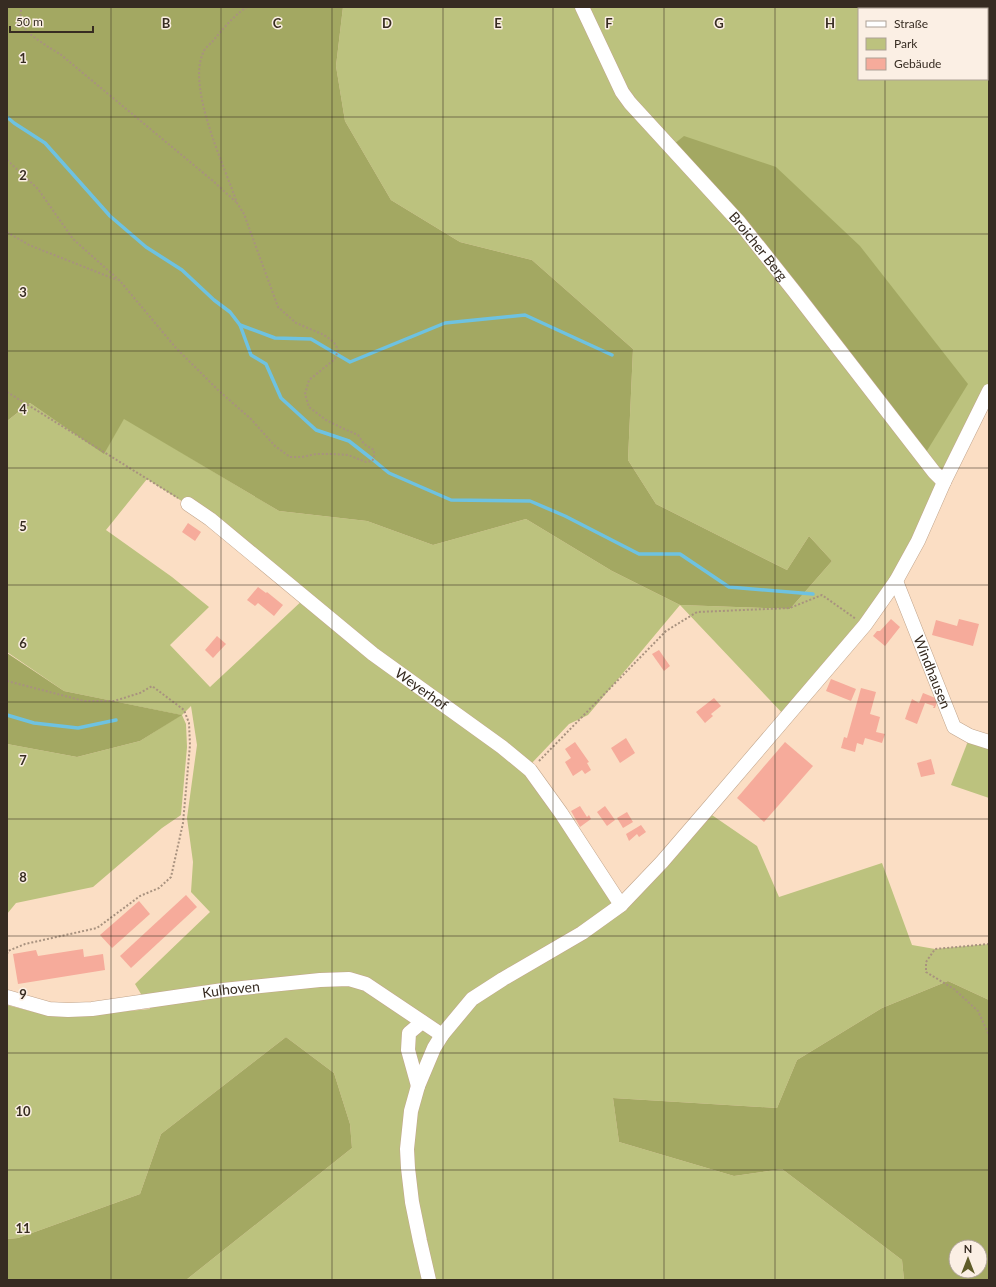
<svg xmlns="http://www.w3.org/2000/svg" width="996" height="1287" font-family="Lato,sans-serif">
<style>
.green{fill:#bcc27e;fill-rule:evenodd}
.forest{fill:#a3a862;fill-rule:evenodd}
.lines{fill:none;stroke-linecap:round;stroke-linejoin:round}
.stream{stroke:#6ec2e1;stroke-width:3.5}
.building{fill:#f6ab9b}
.minor-casing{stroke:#c1a58c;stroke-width:15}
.path{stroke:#a8927f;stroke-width:2;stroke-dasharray:2 2;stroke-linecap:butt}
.minor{stroke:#fff;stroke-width:14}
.grid{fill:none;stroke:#372c22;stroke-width:1;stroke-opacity:0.55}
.labels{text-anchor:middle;stroke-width:3;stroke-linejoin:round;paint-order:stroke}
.street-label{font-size:14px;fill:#372c22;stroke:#fbefe4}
.grid-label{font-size:13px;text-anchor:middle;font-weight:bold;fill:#372c22;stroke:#fbefe4;stroke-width:3;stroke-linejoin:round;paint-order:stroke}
</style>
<rect width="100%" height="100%" fill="#fbdec4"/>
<g class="green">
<path d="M 343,7 L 989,7 L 989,391 L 944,482 L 918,541 L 896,581 L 865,625 L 786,717 L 680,605 L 588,715 L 569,724 L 531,764 L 621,905 L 582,933 L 553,950 L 588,933 L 631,901 L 706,811 L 757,846 L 779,897 L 882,863 L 912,945 L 935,949 L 989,944 L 989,1000 L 948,981 L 882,1008 L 797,1060 L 777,1108 L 613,1098 L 619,1142 L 734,1176 L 782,1169 L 902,1260 L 904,1280 L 436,1280 L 417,1201 L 408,1170 C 404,1207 415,1244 423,1280 L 186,1280 L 352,1148 L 350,1124 L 334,1073 L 286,1037 L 161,1134 L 140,1194 L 18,1238 L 7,1239 L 7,1005 L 49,1016 L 86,1015 L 150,1009 L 135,984 L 210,912 L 191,892 L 193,862 L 187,818 L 197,745 L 191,706 L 182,715 L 186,724 L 187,747 L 181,815 L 162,828 L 93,887 L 16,903 L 7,914 L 7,744 L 77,757 L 140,741 L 181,715 L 64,691 L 7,652 L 7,421 L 30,403 L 104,453 L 124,418 L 279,511 L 367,521 L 433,545 L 526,519 L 612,571 L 680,605 L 790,609 L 832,561 L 809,536 L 787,570 L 656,504 L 628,460 L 633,349 L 532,260 L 460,242 L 391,200 L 345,121 L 336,66 ZM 859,9 L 987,9 L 987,79 L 859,79 ZM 147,479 L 210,519 L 306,597 L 210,687 L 170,645 L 209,607 L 172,577 L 106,530 ZM 323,974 L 317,985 L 266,991 L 259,980 Z"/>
<path d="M 970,736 L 989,742 L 989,798 L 951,785 Z"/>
</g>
<g class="forest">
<path d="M 7,7 L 343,7 L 336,66 L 345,121 L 391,200 L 460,242 L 532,260 L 633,349 L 628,460 L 656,504 L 787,570 L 809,536 L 832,561 L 790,609 L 680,605 L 612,571 L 526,519 L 433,545 L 367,521 L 279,511 L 124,419 L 104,454 L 30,403 L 7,421 Z"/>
<path d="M 684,136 L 776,167 L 860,246 L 968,384 L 925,454 L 674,144 Z"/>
<path d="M 7,653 L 64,691 L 182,715 L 140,741 L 77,757 L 7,744 Z"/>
<path d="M 948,981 L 989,1000 L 989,1280 L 904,1280 L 902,1260 L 782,1169 L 734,1176 L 619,1142 L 613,1098 L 777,1108 L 797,1060 L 882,1008 ZM 956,1247 L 980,1247 L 980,1271 L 956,1271 Z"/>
<path d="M 286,1037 L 334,1073 L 350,1124 L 352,1148 L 186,1280 L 7,1280 L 7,1239 L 18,1238 L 140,1194 L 161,1134 Z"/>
</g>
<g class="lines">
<g class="stream">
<path d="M 7,117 L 14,123 L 45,143 L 110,216 L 146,247 L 182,270 L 214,300 L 230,312 L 240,325 L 275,338 L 311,339 L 350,362 L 445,323 L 525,315 L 612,355"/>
<path d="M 240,325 L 251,355 L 266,364 L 281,398 L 316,430 L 349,441 L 372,459 L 389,473 L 451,500 L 530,501 L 565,516 L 639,554 L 680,554 L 729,587 L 813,594"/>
<path d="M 7,715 L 34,723 L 78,728 L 116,720"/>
</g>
</g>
<g class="building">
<path d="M 188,523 L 201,532 L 195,541 L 182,532 Z"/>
<path d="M 258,587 L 266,593 L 267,592 L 283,605 L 274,616 L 258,603 L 255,606 L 247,600 Z"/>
<path d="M 891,619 L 900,627 L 885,646 L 873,636 L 877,631 L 880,631 Z"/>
<path d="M 959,619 L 979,624 L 973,646 L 932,635 L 936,620 L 957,626 Z"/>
<path d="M 217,636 L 226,644 L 213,658 L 205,650 Z"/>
<path d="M 659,650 L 670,666 L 664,671 L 652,654 Z"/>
<path d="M 831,679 L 856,689 L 851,701 L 826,691 Z"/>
<path d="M 861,688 L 876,692 L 870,714 L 880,717 L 876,732 L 885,734 L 882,743 L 865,738 L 863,745 L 857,743 L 855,752 L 841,748 L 844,737 L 847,738 Z"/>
<path d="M 923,693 L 938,699 L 935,708 L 933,708 L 934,706 L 925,703 L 917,724 L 905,719 L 912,699 L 919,703 Z"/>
<path d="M 714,698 L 721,706 L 711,714 L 713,716 L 705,723 L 696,712 Z"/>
<path d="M 626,738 L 635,753 L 620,763 L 611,748 Z"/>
<path d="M 575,742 L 589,762 L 587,763 L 591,770 L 585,774 L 582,770 L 573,776 L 565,762 L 571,758 L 565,749 Z"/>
<path d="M 785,742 L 813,766 L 764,822 L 737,798 Z"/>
<path d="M 931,759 L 935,774 L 921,777 L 917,763 Z"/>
<path d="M 580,806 L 587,817 L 589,815 L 591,819 L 580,827 L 571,811 Z"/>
<path d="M 605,806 L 615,820 L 607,826 L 597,812 Z"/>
<path d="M 627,812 L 633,822 L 623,828 L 617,818 Z"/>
<path d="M 641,825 L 646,832 L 639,837 L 637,834 L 629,841 L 626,834 Z"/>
<path d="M 186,895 L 197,907 L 131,968 L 120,956 Z"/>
<path d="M 139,901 L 150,914 L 112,948 L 100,935 Z"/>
<path d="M 83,949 L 84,957 L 103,954 L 105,970 L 18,984 L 13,954 L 36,950 L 38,956 Z"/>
</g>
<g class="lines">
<g class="minor-casing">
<g id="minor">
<path id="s1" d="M 582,7 L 622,92 L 630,103 L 739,222 L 794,291 L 934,472 L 944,482"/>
<path id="s2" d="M 188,504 L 210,519 L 373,654 L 502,747 L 530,770 L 561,813 L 621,905"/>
<path id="s3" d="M 896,581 L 954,727 L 970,736 L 989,742"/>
<path id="s4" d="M 7,997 L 49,1009 L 68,1010 L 92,1009 L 223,990 L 320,980 L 349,979 L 366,984 L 442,1035"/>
<path d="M 418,1086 L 408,1050 L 409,1033 L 422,1022"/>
<path d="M 429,1280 L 420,1241 L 412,1202 L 408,1168 L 407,1149 L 411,1111 L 418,1086 L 434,1048 L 442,1035 L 472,999 L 503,979 L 582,933 L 621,905 L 662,862 L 706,811 L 865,625 L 896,581 L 918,541 L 944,482 L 989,391"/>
</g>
</g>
<g class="path">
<path d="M 21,10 C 21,13 20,17 20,20 C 22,32 50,48 60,54 L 213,181 L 236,202"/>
<path d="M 7,160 L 38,189 L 73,239 L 120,281 L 176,348 L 219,391 L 251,419 L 275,446 L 290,457 L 302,457 L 316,454 L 332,454 L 348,455 L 366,462 L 372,461 L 374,458 L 374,450 L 364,444 L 358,435 L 342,428 L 326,420 L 309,407 L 305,394 L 309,380 L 335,359 L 338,350 L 335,344 L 330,339 L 322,334 L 296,323 L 278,307 L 244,214 L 237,203 C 225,167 187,89 203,53 C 204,49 209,45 212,42 C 223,29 233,16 247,7"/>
<path d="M 7,232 L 29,245 L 117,280"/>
<path d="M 7,392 L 178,498"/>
<path d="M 7,681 L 84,701 L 114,701 L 140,693 L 152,686 L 184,710 L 189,723 L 190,745 L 183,823 L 171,877 L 159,888 L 140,896 L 97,928 L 25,944 L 8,951 L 7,954"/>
<path d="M 539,761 L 666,631 L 697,612 L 790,608 L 822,595 L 856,619"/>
<path d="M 989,944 L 935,949 L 926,962 L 926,972 L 954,989 L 978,1011 L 989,1035"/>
</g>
<use href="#minor" class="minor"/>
</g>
<path class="grid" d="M 111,7 L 111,1280M 221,7 L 221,1280M 332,7 L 332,1280M 443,7 L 443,1280M 553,7 L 553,1280M 664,7 L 664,1280M 775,7 L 775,1280M 885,7 L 885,9M 885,79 L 885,1280M 7,117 L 989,117M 7,234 L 989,234M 7,351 L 989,351M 7,468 L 989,468M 7,585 L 989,585M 7,702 L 989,702M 7,819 L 989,819M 7,936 L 989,936M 7,1053 L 989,1053M 7,1170 L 989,1170"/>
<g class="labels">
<g class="street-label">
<text dy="5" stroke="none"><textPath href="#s1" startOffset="300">Broicher Berg</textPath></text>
<text dy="5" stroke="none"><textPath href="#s3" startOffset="98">Windhausen</textPath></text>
<text dy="5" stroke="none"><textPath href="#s2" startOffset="298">Weyerhof</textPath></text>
<text dy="5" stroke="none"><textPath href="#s4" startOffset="227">Kulhoven</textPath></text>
</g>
</g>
<g class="grid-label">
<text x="166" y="28">B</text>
<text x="277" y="28">C</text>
<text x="387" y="28">D</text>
<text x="498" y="28">E</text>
<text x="609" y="28">F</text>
<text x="719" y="28">G</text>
<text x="830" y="28">H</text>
<text x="23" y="63">1</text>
<text x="23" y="180">2</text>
<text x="23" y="297">3</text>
<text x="23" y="414">4</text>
<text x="23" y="531">5</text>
<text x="23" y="648">6</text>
<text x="23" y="765">7</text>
<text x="23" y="882">8</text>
<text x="23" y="999">9</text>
<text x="23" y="1116">10</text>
<text x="23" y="1233">11</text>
</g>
<rect width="996" height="1287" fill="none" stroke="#372c22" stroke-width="16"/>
<rect x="858" y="8" width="130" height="72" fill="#fbefe4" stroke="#ada196"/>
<rect x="866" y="21" width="20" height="6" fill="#ffffff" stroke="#ada196"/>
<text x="894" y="28" font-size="12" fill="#372c22">Straße</text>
<rect x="866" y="38" width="20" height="12" fill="#bcc27e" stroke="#ada196"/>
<text x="894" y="48" font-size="12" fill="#372c22">Park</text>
<rect x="866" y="58" width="20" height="12" fill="#f6ab9b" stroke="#ada196"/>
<text x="894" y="68" font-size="12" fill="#372c22">Gebäude</text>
<g transform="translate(968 1259)"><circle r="19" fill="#fbefe4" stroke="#ada196"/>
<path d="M0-3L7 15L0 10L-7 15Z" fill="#5f5c29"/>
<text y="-6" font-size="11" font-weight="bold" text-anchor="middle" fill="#372c22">N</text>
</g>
<path d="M10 26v6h83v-6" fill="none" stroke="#372c22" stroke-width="2"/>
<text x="16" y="26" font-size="12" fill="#372c22" stroke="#fbefe4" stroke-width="3" paint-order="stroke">50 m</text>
</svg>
